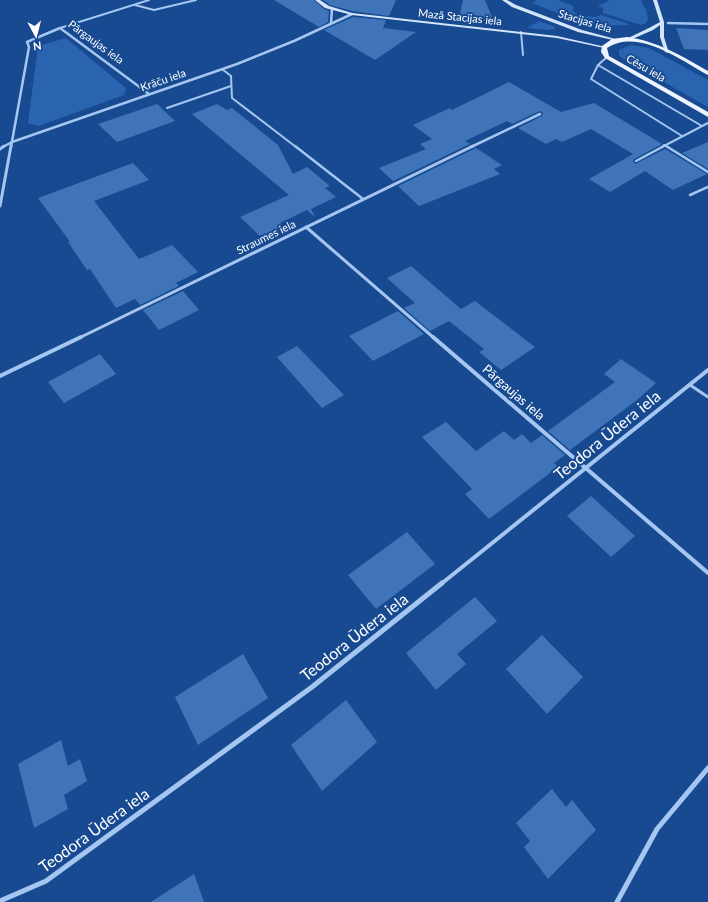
<svg xmlns="http://www.w3.org/2000/svg" width="708" height="902" font-family="Lato,sans-serif">
<style>
.green{fill:#2a64b0}
.building{fill:#4074b9}
.lines{fill:none;stroke-linecap:round;stroke-linejoin:round}
.lane-far2{stroke:#a5c6f0;stroke-width:2}
.lane-far1{stroke:#a5c6f0;stroke-width:2.5}
.lane{stroke:#a5c6f0;stroke-width:3}
.street-far3{stroke:#a5c6f0;stroke-width:2.5}
.street-far2{stroke:#a5c6f0;stroke-width:3}
.street-far1{stroke:#a5c6f0;stroke-width:4}
.street{stroke:#a5c6f0;stroke-width:5}
.secondary{fill:#d3e4fb;fill-rule:evenodd}
.primary{fill:#eef4ff;fill-rule:evenodd}
.labels{text-anchor:middle;stroke-width:4;stroke-linejoin:round;paint-order:stroke}
.far-street-label{font-size:11px;fill:#fff;stroke:#174a91}
.street-label{font-size:13px;fill:#fff;stroke:#174a91}
.near-street-label{font-size:16px;fill:#fff;stroke:#174a91}
</style>
<rect width="100%" height="100%" fill="#174a91"/>
<g class="green">
<path d="M 537,0 L 558,0 L 573,6 L 573,11 L 577,14 L 570,17 L 565,16 L 532,3 Z"/>
<path d="M 610,0 L 641,0 L 647,12 L 648,20 L 646,23 L 641,25 L 603,13 L 603,8 L 598,6 Z"/>
<path d="M 601,15 L 629,24 L 629,25 L 599,26 L 577,20 L 582,16 L 595,17 Z"/>
<path d="M 539,21 L 555,27 L 555,29 L 547,30 L 527,28 Z"/>
<path d="M 66,38 L 126,88 L 124,95 L 39,126 L 28,123 L 38,46 Z"/>
<path d="M 631,45 L 649,48 L 708,80 L 708,107 L 623,59 L 619,55 L 619,50 Z"/>
</g>
<g class="building">
<path d="M 274,0 L 314,0 L 324,9 L 329,11 L 328,22 L 319,27 Z"/>
<path d="M 323,0 L 396,0 L 389,16 L 352,11 L 330,5 Z"/>
<path d="M 463,0 L 485,0 L 494,22 L 459,19 Z"/>
<path d="M 353,17 L 386,20 L 383,28 L 416,32 L 375,60 L 324,30 Z"/>
<path d="M 676,28 L 708,30 L 708,50 L 684,49 Z"/>
<path d="M 509,82 L 561,112 L 594,103 L 662,144 L 634,159 L 633,161 L 635,164 L 665,149 L 707,174 L 673,190 L 645,171 L 610,192 L 589,179 L 633,154 L 591,129 L 562,142 L 556,139 L 546,144 L 518,128 L 542,116 L 543,113 L 540,111 L 512,124 L 507,121 L 465,141 L 470,144 L 393,181 L 379,168 L 426,149 L 420,144 L 432,139 L 413,125 L 450,108 L 452,110 Z"/>
<path d="M 157,104 L 175,121 L 117,142 L 98,124 Z"/>
<path d="M 217,104 L 227,110 L 232,108 L 278,145 L 293,174 L 307,167 L 330,186 L 325,188 L 336,197 L 311,209 L 315,217 L 307,210 L 280,223 L 285,228 L 263,239 L 240,217 L 289,195 L 192,114 Z"/>
<path d="M 708,142 L 708,169 L 682,153 Z"/>
<path d="M 476,148 L 502,165 L 494,169 L 500,174 L 419,206 L 398,186 Z"/>
<path d="M 133,163 L 149,180 L 94,201 L 139,259 L 172,245 L 198,272 L 176,283 L 179,286 L 140,305 L 135,299 L 116,308 L 90,269 L 87,270 L 68,242 L 70,242 L 38,198 Z"/>
<path d="M 411,266 L 461,309 L 475,301 L 535,347 L 501,370 L 479,352 L 484,349 L 449,321 L 430,331 L 404,308 L 415,303 L 387,278 Z"/>
<path d="M 183,291 L 199,310 L 159,330 L 143,310 Z"/>
<path d="M 398,311 L 424,334 L 373,361 L 349,336 Z"/>
<path d="M 297,346 L 344,395 L 322,408 L 277,357 Z"/>
<path d="M 100,354 L 116,374 L 64,403 L 48,382 Z"/>
<path d="M 621,359 L 656,383 L 637,400 L 570,450 L 548,431 L 615,382 L 604,374 Z"/>
<path d="M 446,422 L 476,451 L 504,431 L 514,440 L 522,434 L 531,443 L 542,435 L 565,455 L 554,463 L 558,467 L 489,519 L 465,494 L 472,489 L 422,437 Z"/>
<path d="M 591,496 L 635,536 L 611,557 L 567,516 Z"/>
<path d="M 407,532 L 435,564 L 376,609 L 348,575 Z"/>
<path d="M 475,597 L 497,621 L 457,654 L 466,664 L 436,690 L 406,653 Z"/>
<path d="M 542,635 L 583,677 L 547,714 L 506,669 Z"/>
<path d="M 243,654 L 268,698 L 198,745 L 175,697 Z"/>
<path d="M 346,700 L 377,742 L 322,791 L 291,745 Z"/>
<path d="M 61,740 L 68,766 L 80,759 L 87,781 L 64,795 L 68,809 L 34,828 L 18,764 Z"/>
<path d="M 552,789 L 566,807 L 572,800 L 596,830 L 548,879 L 524,847 L 530,841 L 516,823 Z"/>
<path d="M 194,874 L 204,902 L 151,902 Z"/>
</g>
<g class="lines">
<g class="lane-far2">
<path d="M 135,5 L 154,10 L 196,0"/>
<path d="M 60,28 L 149,0"/>
<path d="M 521,32 L 523,55"/>
<path d="M 607,57 L 598,65 L 591,79 L 682,136"/>
<path d="M 598,65 L 702,126"/>
<path d="M 222,69 L 231,76 L 232,98 L 296,147"/>
<path d="M 167,108 L 231,86"/>
<path d="M 664,145 L 668,147"/>
<path d="M 662,147 L 708,123"/>
</g>
<g class="lane-far1">
<path d="M 295,146 L 363,199"/>
<path d="M 666,146 L 708,172"/>
<path d="M 636,161 L 664,146"/>
<path d="M 690,195 L 708,187"/>
</g>
<path class="lane" d="M 690,385 L 708,397"/>
<g class="street-far3">
<path d="M 331,23 L 332,9"/>
<path d="M 668,23 L 708,24"/>
<path d="M 3,147 L 12,142 L 237,64 L 294,41 L 352,14"/>
<path d="M 11,147 L 29,47 L 27,42 L 60,28 L 149,94"/>
<path d="M 471,147 L 540,114"/>
</g>
<g class="street-far2">
<path d="M 0,149 L 4,146"/>
<path d="M 0,206 L 11,146"/>
<path d="M 306,227 L 434,338"/>
<path d="M 79,338 L 473,146"/>
</g>
<g class="street-far1">
<path d="M 433,337 L 708,573"/>
<path d="M 0,376 L 81,337"/>
<path d="M 441,584 L 708,370"/>
</g>
<g class="street">
<path d="M 0,901 L 46,881 L 312,687 L 442,583"/>
<path d="M 617,902 L 657,829 L 708,768"/>
</g>
<g class="secondary">
<path d="M 315,0 L 320,0 L 329,6 L 352,13 L 557,36 L 606,47 L 604,48 L 557,38 L 352,15 L 325,8 Z"/>
<path d="M 502,0 L 507,0 L 516,5 L 582,30 L 619,40 L 617,41 L 578,32 L 512,7 Z"/>
<path d="M 653,0 L 657,0 L 664,22 L 664,37 L 669,53 L 665,52 L 660,37 L 660,25 L 653,30 L 630,40 L 626,39 L 649,28 L 660,22 Z"/>
</g>
<path class="primary" d="M 627,37 C 657,41 682,56 708,71 L 708,75 L 706,74 C 679,59 638,28 607,48 L 609,56 L 708,112 L 708,117 L 605,58 L 601,52 L 602,46 L 612,39 Z"/>
</g>
<g class="labels">
<g class="far-street-label">
<text transform="translate(460 17) rotate(6)" y="4">Mazā Stacijas iela</text>
<text transform="translate(585 21) rotate(17)" y="4">Stacijas iela</text>
<text transform="translate(96 42) rotate(36)" y="4">Pārgaujas iela</text>
<text transform="translate(646 68) rotate(30)" y="4">Cēsu iela</text>
<text transform="translate(163 80) rotate(-19)" y="4">Krāču iela</text>
<text transform="translate(266 237) rotate(-26)" y="4">Straumes iela</text>
</g>
<g class="street-label">
<text transform="translate(514 392) rotate(41)" y="5">Pārgaujas iela</text>
</g>
<g class="near-street-label">
<text transform="translate(607 435) rotate(-39)" y="6">Teodora Ūdera iela</text>
<text transform="translate(354 637) rotate(-38)" y="6">Teodora Ūdera iela</text>
<text transform="translate(94 830) rotate(-36)" y="6">Teodora Ūdera iela</text>
</g>
</g>
<g transform="translate(36 36) rotate(173)" stroke="#174a91" stroke-width="3" paint-order="stroke">
<path d="M0-3L7 15L0 10L-7 15Z" fill="#ffffff"/>
<text y="-6" font-size="11" font-weight="bold" text-anchor="middle" fill="#ffffff">N</text>
</g>
</svg>
